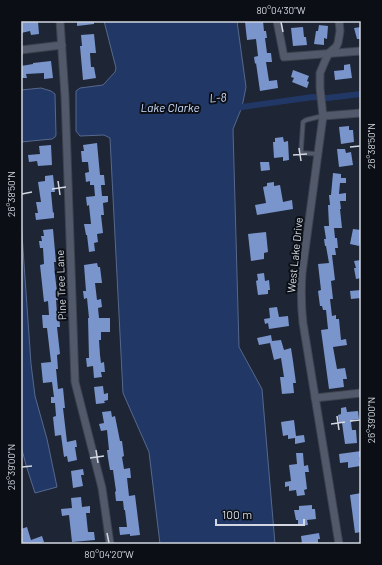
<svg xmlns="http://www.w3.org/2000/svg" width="382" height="565" font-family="Barlow,sans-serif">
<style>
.water{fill:#213867;stroke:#56688c}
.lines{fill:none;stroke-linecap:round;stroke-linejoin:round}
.canal{stroke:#213867;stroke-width:6}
.building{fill:#7995cb}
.lane-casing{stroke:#3d424e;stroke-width:5.5}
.street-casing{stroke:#3d424e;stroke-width:9}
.lane{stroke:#51596a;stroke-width:3.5}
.street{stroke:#51596a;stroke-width:7}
.ticks{fill:none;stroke:#d2d7e1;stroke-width:1.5}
.labels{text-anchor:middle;stroke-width:4;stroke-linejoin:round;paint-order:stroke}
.street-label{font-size:11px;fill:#d2d7e1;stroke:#0b0f15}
.water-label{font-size:12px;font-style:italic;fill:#cedefe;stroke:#0b0f15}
.neatline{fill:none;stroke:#d2d7e1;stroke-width:1.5}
.ticks-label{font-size:10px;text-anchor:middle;fill:#d2d7e1}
</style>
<rect width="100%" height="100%" fill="#1e2534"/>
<g class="water">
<path d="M 104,21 L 237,21 L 246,87 L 242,107 L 233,129 L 239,347 L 262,389 L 275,544 L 160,544 L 149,452 L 123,393 L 110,138 L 104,135 L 80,136 L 76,131 L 76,91 L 80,88 L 103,85 L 115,72 L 116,68 Z"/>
<path d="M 41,88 L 51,91 L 55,94 L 56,135 L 55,137 L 52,139 L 21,142 L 21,90 Z"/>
<path d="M 21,220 L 31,364 L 35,396 L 47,439 L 57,487 L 35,493 L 26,465 L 21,446 Z"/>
</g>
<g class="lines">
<path class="canal" d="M 235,108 L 313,97 L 327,98 L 361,94"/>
</g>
<g class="building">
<path d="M 21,21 L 38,21 L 39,34 L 31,35 L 30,31 L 21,33 Z"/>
<path d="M 77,21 L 94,21 L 94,24 L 77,26 Z"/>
<path d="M 263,21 L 264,31 L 266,31 L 267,38 L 265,38 L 267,53 L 271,53 L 272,62 L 266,62 L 269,81 L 277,80 L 278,88 L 260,91 L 256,63 L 255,64 L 254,57 L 258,56 L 256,39 L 247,40 L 245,22 Z"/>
<path d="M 319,25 L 328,26 L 327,39 L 324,38 L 324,45 L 314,44 L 316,31 L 318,31 Z"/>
<path d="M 303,27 L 304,37 L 306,37 L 307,45 L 293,46 L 291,28 Z"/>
<path d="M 361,27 L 361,39 L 357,39 L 354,28 Z"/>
<path d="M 94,34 L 96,53 L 90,53 L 91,67 L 94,67 L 96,78 L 83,80 L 80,46 L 82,46 L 81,35 Z"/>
<path d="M 51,61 L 53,78 L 44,79 L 44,73 L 26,74 L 27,78 L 21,78 L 21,66 L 33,64 L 33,63 Z"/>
<path d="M 350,64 L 352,78 L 335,80 L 334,71 L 344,70 L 344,65 Z"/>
<path d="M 293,70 L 309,76 L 307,81 L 309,82 L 307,88 L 292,82 L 294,78 L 291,77 Z"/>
<path d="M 349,126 L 349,130 L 353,130 L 354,142 L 341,144 L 339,127 Z"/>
<path d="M 283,137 L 284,142 L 288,141 L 289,160 L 283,161 L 283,157 L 274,158 L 273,142 L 275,142 L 275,138 Z"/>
<path d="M 97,143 L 100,175 L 104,175 L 105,185 L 101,185 L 102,196 L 108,196 L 108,202 L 103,203 L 104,215 L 101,215 L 103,233 L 97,234 L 98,242 L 94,243 L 95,251 L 89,252 L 87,235 L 86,235 L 84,224 L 91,224 L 89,205 L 87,206 L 86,197 L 95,196 L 94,185 L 90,185 L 90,181 L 86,182 L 85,173 L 89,172 L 88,162 L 82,162 L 81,151 L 84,151 L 83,145 Z"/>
<path d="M 51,145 L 52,165 L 38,166 L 37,161 L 29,162 L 28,155 L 40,154 L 39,146 Z"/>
<path d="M 337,149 L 345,149 L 346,153 L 351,152 L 353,165 L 339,167 Z"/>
<path d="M 260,162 L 269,162 L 270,170 L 261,171 Z"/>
<path d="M 333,173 L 341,174 L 341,178 L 346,178 L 346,183 L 340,183 L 339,194 L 346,193 L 346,201 L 340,201 L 341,209 L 340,209 L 342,228 L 334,228 L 335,238 L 337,238 L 338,248 L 335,248 L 336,255 L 332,255 L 335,280 L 331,281 L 333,299 L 330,299 L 332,316 L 336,315 L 336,319 L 339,319 L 341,340 L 346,339 L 347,345 L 333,347 L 337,369 L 345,368 L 347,379 L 343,379 L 344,387 L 329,389 L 321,330 L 328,329 L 326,310 L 323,310 L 322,306 L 320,306 L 318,291 L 321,290 L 318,264 L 329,263 L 326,246 L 325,246 L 324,239 L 326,239 L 324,226 L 329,226 L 328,205 L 330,205 L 329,195 L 331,195 Z"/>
<path d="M 53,175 L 55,192 L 51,192 L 53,213 L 54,212 L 54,218 L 36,220 L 35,213 L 38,213 L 36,202 L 41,202 L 38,182 L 45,181 L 45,176 Z"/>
<path d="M 274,182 L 274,186 L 280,185 L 283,202 L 292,200 L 293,209 L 257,215 L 255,205 L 266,203 L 263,187 L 267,186 L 267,183 Z"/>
<path d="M 53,229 L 56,262 L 54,262 L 55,275 L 58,300 L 56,300 L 57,313 L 59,313 L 60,327 L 57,327 L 60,354 L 57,355 L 58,369 L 56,369 L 58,389 L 63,388 L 65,408 L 63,408 L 67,442 L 76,440 L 77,447 L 75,447 L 77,460 L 68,462 L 67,456 L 64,457 L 61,435 L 55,436 L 53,417 L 56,416 L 55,403 L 51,403 L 51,397 L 54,397 L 52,382 L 43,383 L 41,363 L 51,362 L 47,328 L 43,328 L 42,315 L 49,315 L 48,301 L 44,302 L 40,265 L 44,264 L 43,248 L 40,248 L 39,241 L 42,241 L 41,236 L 44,236 L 43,230 Z"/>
<path d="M 353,229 L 361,230 L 361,239 L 359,246 L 350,244 Z"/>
<path d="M 266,232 L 268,252 L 264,253 L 264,259 L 251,261 L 248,234 Z"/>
<path d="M 361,260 L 361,278 L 356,279 L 354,268 L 356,268 L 354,261 Z"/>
<path d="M 97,263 L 98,267 L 100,267 L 102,283 L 95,283 L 97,300 L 101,299 L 102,307 L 98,308 L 99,318 L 110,318 L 110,332 L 101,332 L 101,340 L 99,340 L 100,355 L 101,363 L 104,362 L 105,372 L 101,372 L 102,377 L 94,378 L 93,366 L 87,367 L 86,358 L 89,358 L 88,318 L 89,318 L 87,298 L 84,299 L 83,291 L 86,291 L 84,265 Z"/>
<path d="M 264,273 L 265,281 L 269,280 L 270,290 L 268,290 L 268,294 L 258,295 L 256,281 L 258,280 L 257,274 Z"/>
<path d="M 361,290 L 361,298 L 351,299 L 350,291 Z"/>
<path d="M 277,307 L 279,317 L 288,316 L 289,326 L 269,329 L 268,323 L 265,324 L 264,319 L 270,318 L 269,308 Z"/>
<path d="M 271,335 L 272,341 L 281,340 L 284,350 L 291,348 L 293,361 L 296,383 L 293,383 L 294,393 L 282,394 L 280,377 L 284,377 L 281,358 L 274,360 L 270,343 L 259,345 L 257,338 Z"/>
<path d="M 103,386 L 104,394 L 108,393 L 108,400 L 104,401 L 105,403 L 96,404 L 94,387 Z"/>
<path d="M 346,407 L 347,412 L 358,411 L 359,419 L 352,420 L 353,421 L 351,422 L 352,430 L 356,430 L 357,443 L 345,444 L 342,423 L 339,423 L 338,415 L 341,414 L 341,408 Z"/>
<path d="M 111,411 L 112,417 L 115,416 L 120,441 L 122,441 L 124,456 L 122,457 L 124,469 L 130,468 L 131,478 L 127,478 L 129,496 L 135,495 L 140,535 L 130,536 L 130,534 L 120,535 L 119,527 L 127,527 L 125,510 L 124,510 L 123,501 L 116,501 L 115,492 L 116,491 L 113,470 L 110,470 L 108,458 L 107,450 L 109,450 L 107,430 L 101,431 L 99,424 L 104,423 L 102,412 Z"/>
<path d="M 294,420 L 296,436 L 304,435 L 305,442 L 295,444 L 295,438 L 288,439 L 288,435 L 283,436 L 281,422 Z"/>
<path d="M 361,451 L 361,457 L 359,457 L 360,466 L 348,468 L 348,462 L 340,463 L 339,454 Z"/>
<path d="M 296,453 L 303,453 L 304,466 L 308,465 L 309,472 L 305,472 L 307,489 L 304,490 L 305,495 L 297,496 L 296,490 L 289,491 L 289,486 L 285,487 L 285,482 L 291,481 L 289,465 L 297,464 Z"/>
<path d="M 83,469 L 84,475 L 81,475 L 83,486 L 73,488 L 71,471 Z"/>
<path d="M 361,493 L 361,532 L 355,533 L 350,495 Z"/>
<path d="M 81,497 L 82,507 L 90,506 L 90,513 L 86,513 L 88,532 L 94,532 L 95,540 L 72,542 L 69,515 L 62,516 L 61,509 L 72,508 L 71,498 Z"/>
<path d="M 312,505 L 312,509 L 315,509 L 316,519 L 307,520 L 308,525 L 298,526 L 298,520 L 296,520 L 294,510 L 299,510 L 299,506 Z"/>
<path d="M 27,527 L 31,540 L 42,536 L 44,542 L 37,544 L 21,544 L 22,542 L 21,529 Z"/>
<path d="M 319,533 L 320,539 L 318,539 L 318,544 L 302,544 L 301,536 Z"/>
</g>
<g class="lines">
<g class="lane-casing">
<path id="lane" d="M 318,154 L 303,153 L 301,151 L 303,122 L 306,120 L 322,116"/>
</g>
<g class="street-casing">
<g id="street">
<path d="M 60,21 L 65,96 L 75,382 L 102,488 L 110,544"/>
<path d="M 277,21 L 284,57 L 361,51"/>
<path d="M 339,21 L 340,31 L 338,43 L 336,47 L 329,53 L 325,61 L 320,73 L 320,88 L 323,116 L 302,273 C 301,290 301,306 303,323 L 339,544"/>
<path d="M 21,50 L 62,45"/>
<path d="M 323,116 L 361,113"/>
<path d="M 315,398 L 361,393"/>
</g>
</g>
<use href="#lane" class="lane"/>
<use href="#street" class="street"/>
</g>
<path class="ticks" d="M 281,22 L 283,32M 350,147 L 360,146M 299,148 L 301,161M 293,155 L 307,154M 58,181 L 60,195M 52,189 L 66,187M 22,194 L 32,192M 337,416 L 339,430M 350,421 L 360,420M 331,424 L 345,422M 96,450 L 98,463M 90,458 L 104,456M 22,467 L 32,466M 107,533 L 109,543"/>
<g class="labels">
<g class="street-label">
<text transform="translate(295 255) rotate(-84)" y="4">West Lake Drive</text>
<text transform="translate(61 285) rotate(-92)" y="4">Pine Tree Lane</text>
</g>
<g class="water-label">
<text transform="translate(218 98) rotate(-4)" y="4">L-8</text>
<text x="170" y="112">Lake Clarke</text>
</g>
</g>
<rect width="382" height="565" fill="none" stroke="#0b0f15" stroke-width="44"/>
<path d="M216 519v6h88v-6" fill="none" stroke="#d2d7e1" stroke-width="2"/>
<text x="222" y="519" font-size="12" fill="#d2d7e1" stroke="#0b0f15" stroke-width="3" paint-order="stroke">100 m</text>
<rect x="22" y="22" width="338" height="521" class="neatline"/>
<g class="ticks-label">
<text x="281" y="14">80°04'30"W</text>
<text transform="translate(371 146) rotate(-90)" y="4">26°38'50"N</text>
<text transform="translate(11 194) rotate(-90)" y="4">26°38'50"N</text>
<text transform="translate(371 420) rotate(-90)" y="4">26°39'00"N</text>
<text transform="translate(11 467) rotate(-90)" y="4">26°39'00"N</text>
<text x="109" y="558">80°04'20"W</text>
</g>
</svg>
